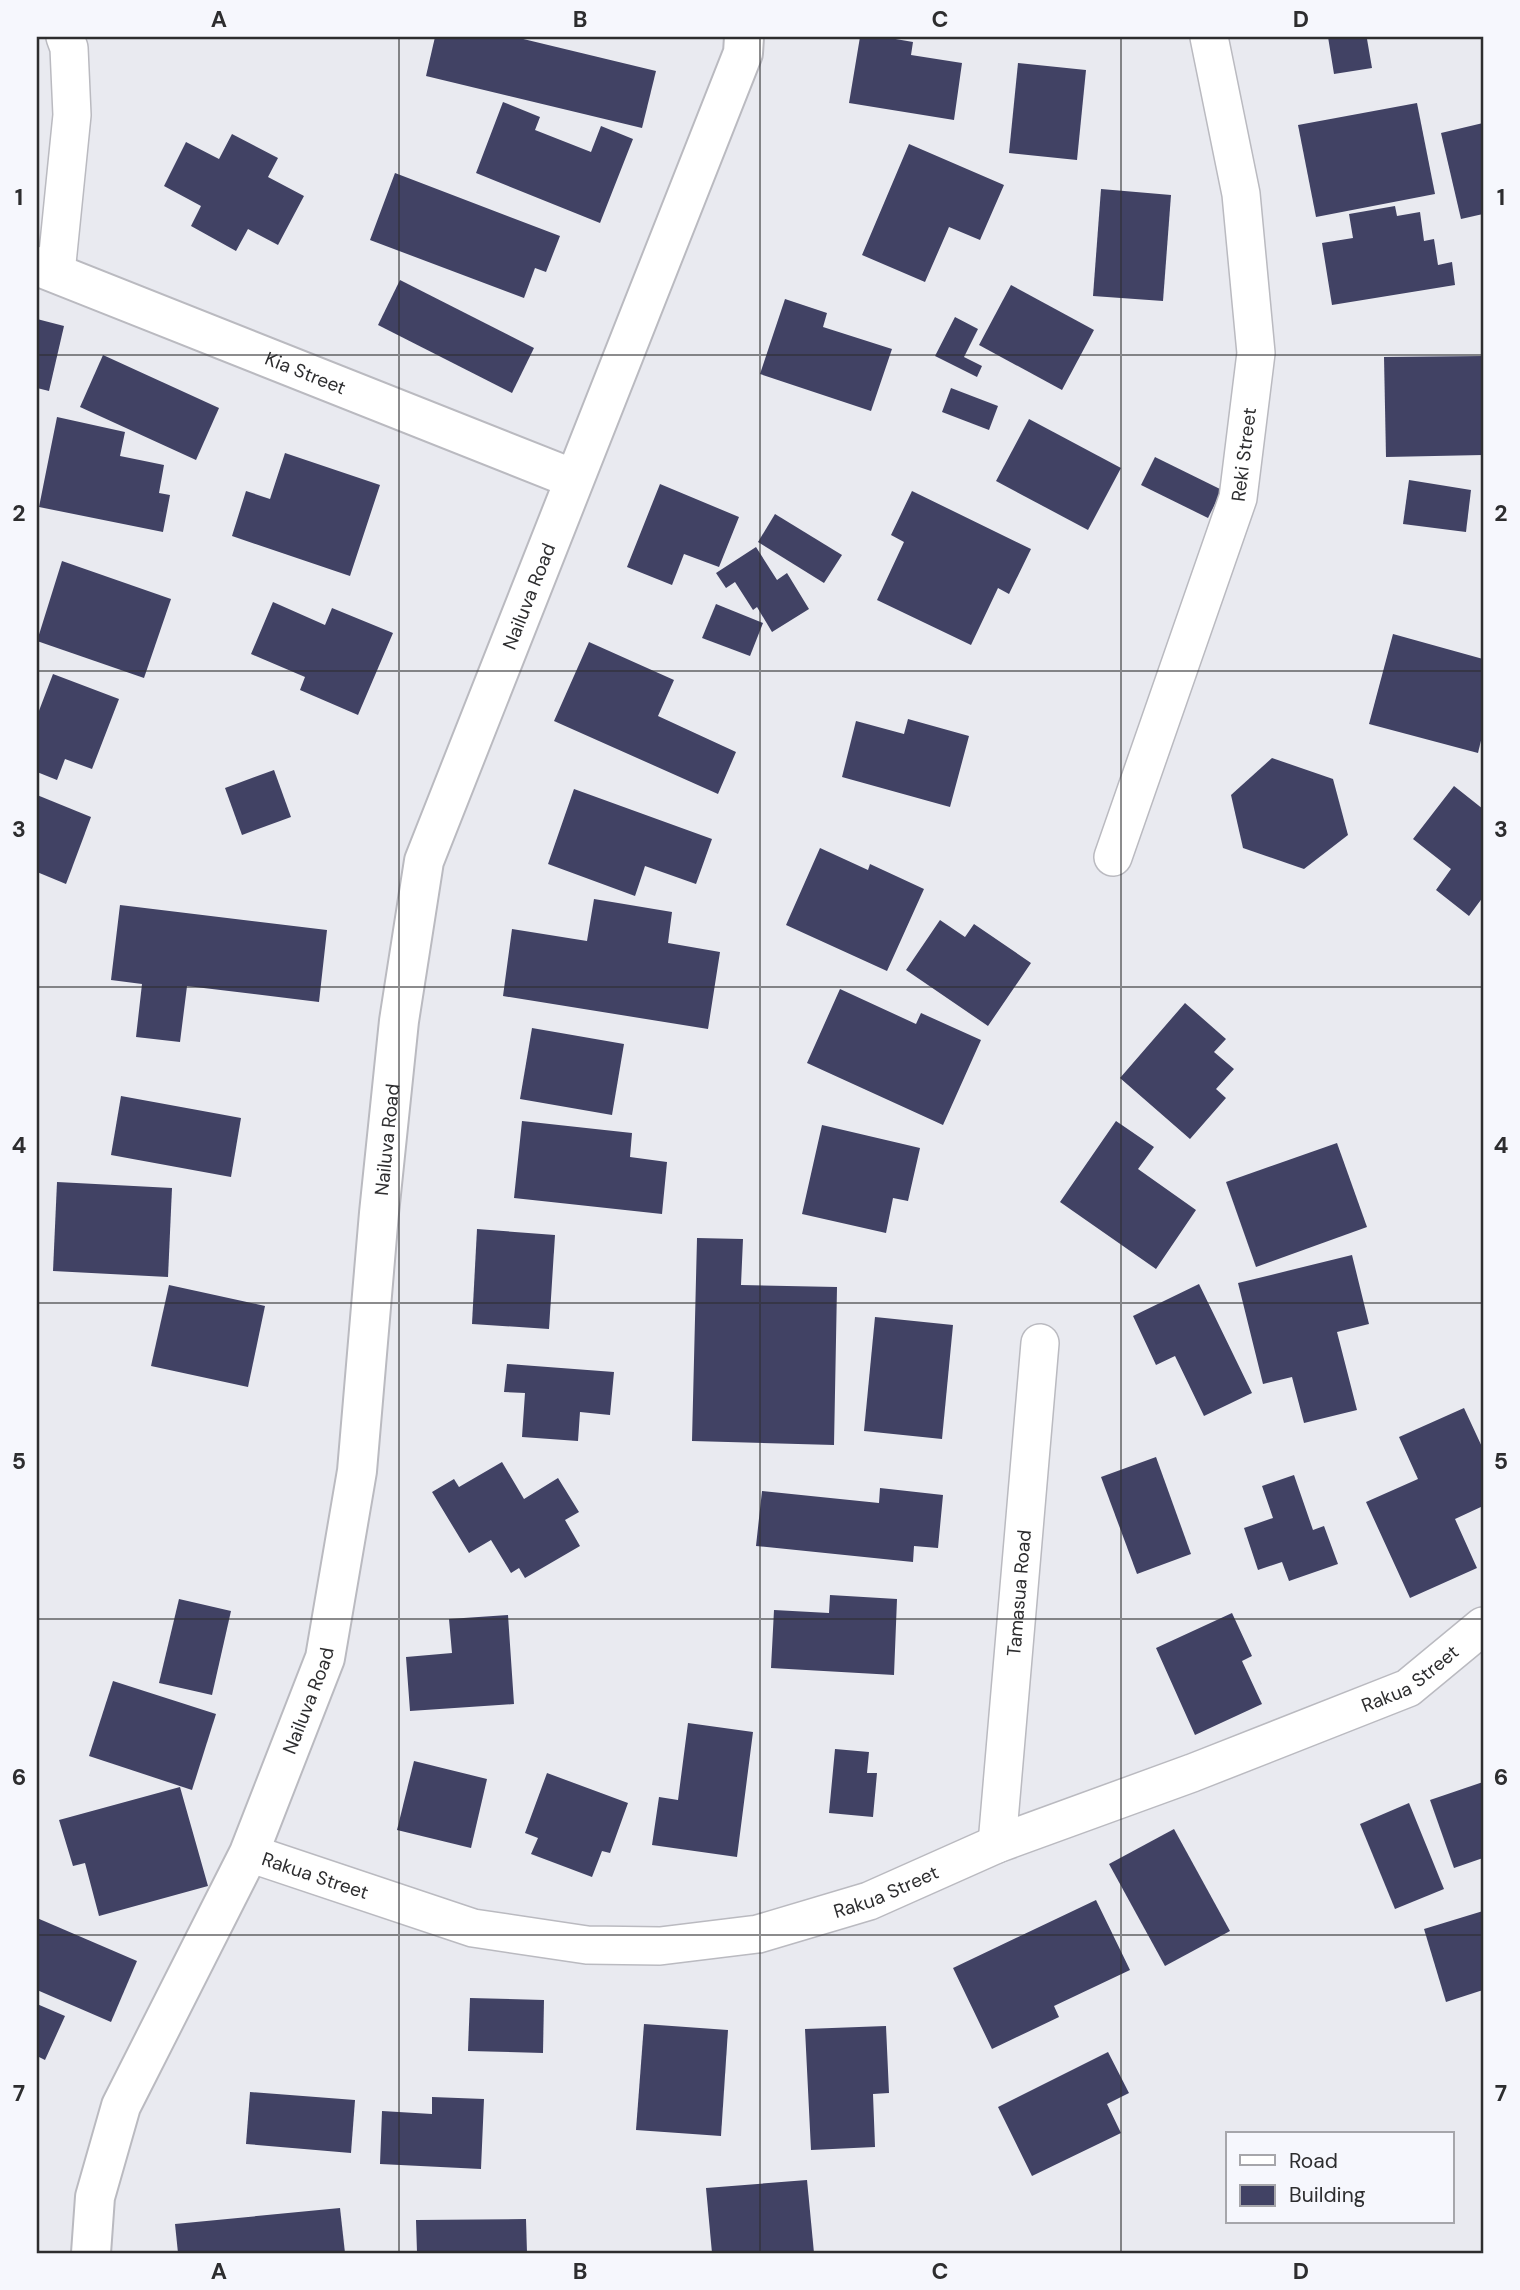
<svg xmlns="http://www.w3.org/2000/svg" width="1520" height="2290" font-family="'DM Sans',sans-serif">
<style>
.building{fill:#414264}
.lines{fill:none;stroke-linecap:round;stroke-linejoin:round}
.street-casing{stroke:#babac0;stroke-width:40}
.secondary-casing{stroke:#babac0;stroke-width:42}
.street{stroke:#fff;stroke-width:37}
.secondary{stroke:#fff;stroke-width:38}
.grid{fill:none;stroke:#2d2d2f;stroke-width:2;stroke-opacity:0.55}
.labels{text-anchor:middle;stroke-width:7;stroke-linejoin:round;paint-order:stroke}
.street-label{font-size:19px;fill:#2d2d2f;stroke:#f6f7fd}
.neatline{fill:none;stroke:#2d2d2f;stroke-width:2.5}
.grid-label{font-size:23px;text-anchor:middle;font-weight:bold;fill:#2d2d2f}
</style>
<rect width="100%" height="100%" fill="#e9eaf0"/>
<g class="building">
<path d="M 435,37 L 515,37 L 656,71 L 642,128 L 426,76 Z"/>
<path d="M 860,37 L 884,37 L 913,42 L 911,55 L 962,63 L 954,120 L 849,103 Z"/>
<path d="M 1328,37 L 1374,37 L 1367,39 L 1372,68 L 1334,74 Z"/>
<path d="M 1018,63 L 1086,70 L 1077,160 L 1009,153 Z"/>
<path d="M 503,102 L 540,117 L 535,130 L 591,152 L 601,126 L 633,139 L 600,223 L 476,173 Z"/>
<path d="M 1417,103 L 1435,194 L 1316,217 L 1298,125 Z"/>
<path d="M 1483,123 L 1483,214 L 1461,219 L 1441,133 Z"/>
<path d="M 232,134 L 278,158 L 268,177 L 304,196 L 278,245 L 248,229 L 236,251 L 191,226 L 201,206 L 164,186 L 186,142 L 219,159 Z"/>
<path d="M 909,144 L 1004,185 L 980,240 L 949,227 L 925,282 L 862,255 Z"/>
<path d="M 395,173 L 560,236 L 546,272 L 535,268 L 524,298 L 370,240 Z"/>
<path d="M 1101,189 L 1171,195 L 1163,301 L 1093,296 Z"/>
<path d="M 1395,206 L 1397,216 L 1420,212 L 1424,241 L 1434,239 L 1438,265 L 1452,262 L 1455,285 L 1332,305 L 1322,243 L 1353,238 L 1349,214 Z"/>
<path d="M 400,280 L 534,348 L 512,393 L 378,325 Z"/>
<path d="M 1011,285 L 1094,330 L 1062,390 L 979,345 Z"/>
<path d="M 785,299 L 827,313 L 823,327 L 892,349 L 871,411 L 760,374 Z"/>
<path d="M 955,317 L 978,329 L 964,357 L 982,366 L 977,377 L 935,356 Z"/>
<path d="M 37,319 L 64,326 L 49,391 L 37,388 Z"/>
<path d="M 103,355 L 219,408 L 196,460 L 80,407 Z"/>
<path d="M 1483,356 L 1483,455 L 1386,457 L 1384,357 Z"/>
<path d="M 951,388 L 998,406 L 989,430 L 942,412 Z"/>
<path d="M 57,417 L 125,432 L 120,456 L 164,465 L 159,493 L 170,495 L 163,532 L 39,507 Z"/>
<path d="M 1029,419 L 1121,468 L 1088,530 L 996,481 Z"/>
<path d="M 285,453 L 380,485 L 350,576 L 232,536 L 246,491 L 270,499 Z"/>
<path d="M 1155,457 L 1222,490 L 1208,518 L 1141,485 Z"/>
<path d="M 1409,480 L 1471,490 L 1466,532 L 1403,524 Z"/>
<path d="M 660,484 L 739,517 L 719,567 L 684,554 L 672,585 L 627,567 Z"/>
<path d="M 912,491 L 1031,549 L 1009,594 L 998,588 L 971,645 L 877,600 L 904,542 L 891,535 Z"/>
<path d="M 775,514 L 842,555 L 824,583 L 758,542 Z"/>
<path d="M 756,547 L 777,580 L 787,573 L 809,609 L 772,632 L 757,607 L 753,610 L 735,582 L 726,588 L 716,573 Z"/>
<path d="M 62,561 L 171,599 L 144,678 L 37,641 Z"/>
<path d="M 273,602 L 325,625 L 332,608 L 393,633 L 358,715 L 300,690 L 305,677 L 251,654 Z"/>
<path d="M 716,604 L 763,623 L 750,656 L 702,638 Z"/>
<path d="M 1393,634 L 1483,659 L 1483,732 L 1478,753 L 1369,724 Z"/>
<path d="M 589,642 L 674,680 L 658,716 L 736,752 L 718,794 L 554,721 Z"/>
<path d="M 53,674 L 119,699 L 92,769 L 65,759 L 57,780 L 37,772 L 37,716 Z"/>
<path d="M 908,719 L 969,736 L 950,807 L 842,777 L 856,721 L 904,734 Z"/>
<path d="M 1272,758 L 1333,779 L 1348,835 L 1304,869 L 1243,848 L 1231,795 Z"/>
<path d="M 274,770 L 291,817 L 242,835 L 225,788 Z"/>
<path d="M 1454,786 L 1483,809 L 1483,897 L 1469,916 L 1436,890 L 1451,869 L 1413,839 Z"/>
<path d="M 574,789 L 712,839 L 696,884 L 645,866 L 635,896 L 548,864 Z"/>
<path d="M 37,795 L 91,817 L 66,884 L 37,872 Z"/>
<path d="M 820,848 L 868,870 L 870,864 L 924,889 L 887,971 L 786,925 Z"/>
<path d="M 594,899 L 672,912 L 668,943 L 720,952 L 708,1029 L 503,996 L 512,929 L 587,941 Z"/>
<path d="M 120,905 L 327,930 L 319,1002 L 187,986 L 180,1042 L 136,1037 L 142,984 L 111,980 Z"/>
<path d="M 940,920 L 965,937 L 974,924 L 1031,963 L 988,1026 L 906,970 Z"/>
<path d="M 840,989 L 916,1024 L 921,1013 L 981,1040 L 943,1125 L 807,1063 Z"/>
<path d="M 1185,1003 L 1226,1039 L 1214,1052 L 1234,1069 L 1216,1089 L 1226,1098 L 1190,1139 L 1120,1078 Z"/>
<path d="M 532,1028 L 624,1044 L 612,1115 L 520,1099 Z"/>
<path d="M 121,1096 L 241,1118 L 231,1177 L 111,1155 Z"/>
<path d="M 522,1121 L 632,1133 L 630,1157 L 667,1162 L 662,1214 L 514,1198 Z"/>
<path d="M 1116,1121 L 1154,1147 L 1138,1169 L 1196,1210 L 1156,1269 L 1060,1202 Z"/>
<path d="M 822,1125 L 920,1148 L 908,1201 L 893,1198 L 886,1233 L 802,1214 Z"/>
<path d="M 1337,1143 L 1367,1227 L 1256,1267 L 1226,1182 Z"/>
<path d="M 57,1182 L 172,1188 L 168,1277 L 53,1271 Z"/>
<path d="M 477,1229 L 555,1235 L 549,1329 L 472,1324 Z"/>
<path d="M 697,1238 L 743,1239 L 741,1285 L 837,1287 L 834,1445 L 692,1441 Z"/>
<path d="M 1352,1255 L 1369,1324 L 1337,1332 L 1357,1410 L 1304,1423 L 1292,1377 L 1263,1384 L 1238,1283 Z"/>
<path d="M 1199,1284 L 1252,1393 L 1204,1416 L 1175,1356 L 1156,1365 L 1133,1316 Z"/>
<path d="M 169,1285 L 265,1306 L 248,1387 L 151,1366 Z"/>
<path d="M 875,1317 L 953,1325 L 942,1439 L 864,1431 Z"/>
<path d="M 507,1364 L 614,1372 L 610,1415 L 580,1412 L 578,1441 L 522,1437 L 525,1393 L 504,1392 Z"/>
<path d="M 1464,1408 L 1483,1449 L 1483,1506 L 1455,1519 L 1477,1568 L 1410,1598 L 1366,1502 L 1418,1479 L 1399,1437 Z"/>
<path d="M 1156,1457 L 1191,1554 L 1137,1574 L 1101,1477 Z"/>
<path d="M 502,1462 L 524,1499 L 558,1478 L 579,1512 L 565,1520 L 580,1546 L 525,1578 L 519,1568 L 511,1573 L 491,1540 L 469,1553 L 432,1492 L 454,1479 L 459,1487 Z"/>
<path d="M 1294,1475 L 1313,1530 L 1324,1526 L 1338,1564 L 1289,1581 L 1282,1562 L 1258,1570 L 1244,1528 L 1273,1518 L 1262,1486 Z"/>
<path d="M 880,1488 L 943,1495 L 938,1548 L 914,1546 L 913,1562 L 756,1546 L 762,1491 L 879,1503 Z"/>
<path d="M 830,1595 L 897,1599 L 894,1675 L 771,1668 L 774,1610 L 829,1613 Z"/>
<path d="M 179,1599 L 231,1611 L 212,1695 L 159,1683 Z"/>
<path d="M 1232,1613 L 1252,1656 L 1242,1661 L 1262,1704 L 1195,1735 L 1156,1648 Z"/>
<path d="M 508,1615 L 514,1704 L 410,1711 L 406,1657 L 452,1653 L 449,1619 Z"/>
<path d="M 113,1681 L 216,1714 L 192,1790 L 89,1756 Z"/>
<path d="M 688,1723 L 753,1732 L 737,1857 L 652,1845 L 659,1797 L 678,1800 Z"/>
<path d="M 835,1749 L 869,1752 L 867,1773 L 877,1773 L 873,1817 L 829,1813 Z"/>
<path d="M 414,1761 L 487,1779 L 471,1848 L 397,1830 Z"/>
<path d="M 547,1773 L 628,1803 L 610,1853 L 602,1851 L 592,1877 L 531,1854 L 538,1838 L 525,1833 Z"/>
<path d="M 1483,1782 L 1483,1858 L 1454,1868 L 1430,1800 Z"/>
<path d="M 180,1787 L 208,1886 L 99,1916 L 85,1863 L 73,1866 L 59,1820 Z"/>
<path d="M 1409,1803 L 1444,1889 L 1395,1909 L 1360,1824 Z"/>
<path d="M 1174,1829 L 1230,1931 L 1165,1966 L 1109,1864 Z"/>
<path d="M 1096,1900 L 1130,1970 L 1054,2006 L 1059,2017 L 992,2049 L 953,1968 Z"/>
<path d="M 1483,1911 L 1483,1990 L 1446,2002 L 1424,1929 Z"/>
<path d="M 37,1918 L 137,1961 L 111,2022 L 37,1990 Z"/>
<path d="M 470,1998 L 544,2000 L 543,2053 L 468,2051 Z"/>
<path d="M 37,2004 L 65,2016 L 45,2060 L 37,2056 Z"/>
<path d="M 644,2024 L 728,2030 L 721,2136 L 636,2130 Z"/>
<path d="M 886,2026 L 889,2093 L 873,2094 L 875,2147 L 811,2150 L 805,2029 Z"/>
<path d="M 1108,2052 L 1129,2093 L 1107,2104 L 1121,2133 L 1032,2176 L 998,2107 Z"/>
<path d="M 250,2092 L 355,2100 L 351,2153 L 246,2144 Z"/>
<path d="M 432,2097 L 484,2099 L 481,2169 L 380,2164 L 382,2111 L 432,2114 Z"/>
<path d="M 807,2180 L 814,2253 L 712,2253 L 706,2188 Z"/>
<path d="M 340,2208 L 345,2253 L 178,2253 L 175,2224 Z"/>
<path d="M 526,2219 L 527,2253 L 417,2253 L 416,2220 Z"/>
</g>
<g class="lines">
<g class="street-casing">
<g id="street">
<path d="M 56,273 L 72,115 L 69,48 L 65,37"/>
<path id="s1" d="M 1113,857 L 1238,498 L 1256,353 L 1241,194 L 1209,37"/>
<path id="s2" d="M 997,1844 L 1040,1343"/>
<path id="s3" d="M 249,1853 L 473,1928 L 587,1945 L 660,1946 L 758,1934 L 869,1901 L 997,1844 L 1192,1773 L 1408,1688 L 1483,1626"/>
</g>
</g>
<g class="secondary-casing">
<g id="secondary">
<path id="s4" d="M 37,266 L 574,479"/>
<path id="s5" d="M 91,2253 L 95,2197 L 121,2106 L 249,1853 L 325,1658 L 357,1471 L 379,1213 L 399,1021 L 424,861 L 743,53 L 744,37"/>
</g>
</g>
<use href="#street" class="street"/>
<use href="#secondary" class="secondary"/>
</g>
<path class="grid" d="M 399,37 L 399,2253M 760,37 L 760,2253M 1121,37 L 1121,2253M 37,355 L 1483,355M 37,671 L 1483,671M 37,987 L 1483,987M 37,1303 L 1483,1303M 37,1619 L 1483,1619M 37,1935 L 1483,1935"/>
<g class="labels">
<g class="street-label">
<text dy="7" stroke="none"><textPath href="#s4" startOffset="289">Kia Street</textPath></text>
<text dy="7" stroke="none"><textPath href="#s1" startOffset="424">Reki Street</textPath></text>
<text dy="7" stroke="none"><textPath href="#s5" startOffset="1732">Nailuva Road</textPath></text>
<text dy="7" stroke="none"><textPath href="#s5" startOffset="1166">Nailuva Road</textPath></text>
<text dy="7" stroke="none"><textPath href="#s2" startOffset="252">Tamasua Road</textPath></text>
<text dy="7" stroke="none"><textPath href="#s3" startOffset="1225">Rakua Street</textPath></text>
<text dy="7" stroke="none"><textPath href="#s5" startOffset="598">Nailuva Road</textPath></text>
<text dy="7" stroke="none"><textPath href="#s3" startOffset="70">Rakua Street</textPath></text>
<text dy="7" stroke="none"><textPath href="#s3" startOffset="658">Rakua Street</textPath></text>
</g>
</g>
<rect width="1520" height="2290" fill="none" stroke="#f6f7fd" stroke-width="77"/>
<rect x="1226" y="2132" width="228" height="91" fill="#f6f7fd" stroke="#a6a6ab" stroke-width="2"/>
<rect x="1240" y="2155" width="35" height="10" fill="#ffffff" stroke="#a6a6ab" stroke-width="2"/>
<text x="1289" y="2168" font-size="21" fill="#2d2d2f">Road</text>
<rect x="1240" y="2185" width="35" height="21" fill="#414264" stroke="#a6a6ab" stroke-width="2"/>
<text x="1289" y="2202" font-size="21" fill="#2d2d2f">Building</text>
<rect x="38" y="38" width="1444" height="2214" class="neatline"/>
<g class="grid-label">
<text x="219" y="27">A</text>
<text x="580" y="27">B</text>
<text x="940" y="27">C</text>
<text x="1301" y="27">D</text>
<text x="19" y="205">1</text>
<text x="1501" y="205">1</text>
<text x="19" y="521">2</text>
<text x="1501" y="521">2</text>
<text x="19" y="837">3</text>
<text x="1501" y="837">3</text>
<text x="19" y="1153">4</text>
<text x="1501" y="1153">4</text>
<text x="19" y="1469">5</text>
<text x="1501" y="1469">5</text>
<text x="19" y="1785">6</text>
<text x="1501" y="1785">6</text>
<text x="19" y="2101">7</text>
<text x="1501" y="2101">7</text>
<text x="219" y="2279">A</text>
<text x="580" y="2279">B</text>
<text x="940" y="2279">C</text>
<text x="1301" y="2279">D</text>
</g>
</svg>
